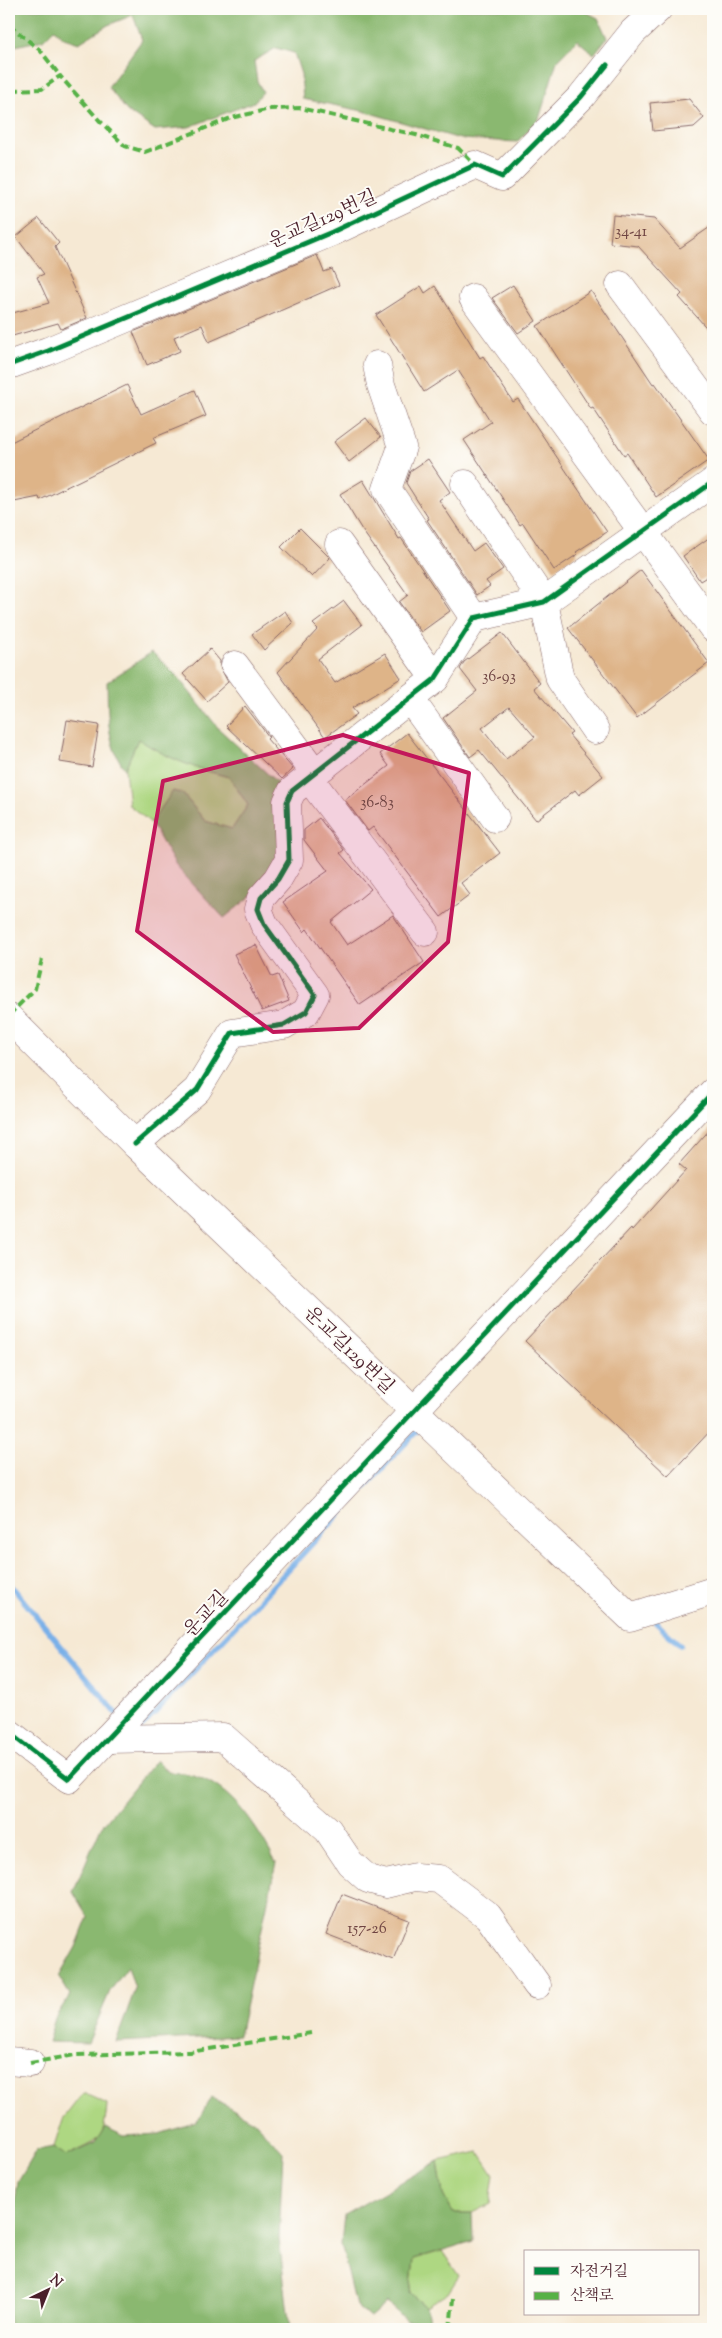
<svg xmlns="http://www.w3.org/2000/svg" width="722" height="2338" font-family="'Sorts Mill Goudy','Noto Serif KR',serif">
<style>
.green{fill:#aed782;stroke:#7c7b56}
.forest{fill:#8ab870;stroke:#6a6c4e}
.lines{fill:none;stroke-linecap:round;stroke-linejoin:round}
.stream{stroke:#79b0e8;stroke-width:5.5}
.building{fill:#deb488;fill-rule:evenodd}
.minor-casing{stroke:#866666;stroke-width:29}
.minor{stroke:#fff;stroke-width:28}
.quiet{stroke:#57b146;stroke-width:4;stroke-dasharray:8 4;stroke-linecap:butt}
.cycleway-casing{stroke:#fdfcf7;stroke-width:8}
.cycleway{stroke:#00873e;stroke-width:5}
.marked{fill:#c2185b;fill-opacity:0.2;stroke:#c2185b;stroke-width:4;stroke-linejoin:round}
.labels{text-anchor:middle;stroke-width:4;stroke-linejoin:round;paint-order:stroke}
.number-label{font-size:16px;fill:#6f4442}
.street-label{font-size:19px;fill:#4a1f2b;stroke:#fdfcf7}
</style>
<rect width="100%" height="100%" fill="#fdfcf7"/>
<filter id="ink" filterUnits="userSpaceOnUse"><feTurbulence type="fractalNoise" baseFrequency=".02" numOctaves="2"/><feDisplacementMap in="SourceGraphic" scale="10" xChannelSelector="R" yChannelSelector="G"/><feConvolveMatrix kernelMatrix="1 2 1 2 8 2 1 2 1" color-interpolation-filters="sRGB"/></filter>
<filter id="wash" filterUnits="userSpaceOnUse"><feTurbulence type="fractalNoise" baseFrequency=".0096" numOctaves="4" result="noise"/><feDisplacementMap in="SourceGraphic" scale="20" xChannelSelector="R" yChannelSelector="G"/><feGaussianBlur stdDeviation="1.12" result="paint"/><feColorMatrix in="noise" values="0 0 0 0 0 0 0 0 0 0 0 0 0 0 0 0 0 1.4 0 .05"/><feComposite in="paint" operator="in"/></filter>
<g filter="url(#wash)">
<rect width="100%" height="100%" fill="#f6e9d4"/>
<g class="green">
<path d="M 138,739 C 169,759 193,768 229,777 L 248,805 L 232,829 L 205,821 L 183,794 L 173,791 L 151,823 L 129,805 L 125,769 Z"/>
<path d="M 83,2093 L 107,2104 C 104,2144 98,2139 66,2156 L 54,2147 L 63,2119 Z"/>
<path d="M 479,2152 L 494,2175 L 490,2204 L 472,2213 L 453,2213 L 443,2195 L 438,2161 Z"/>
<path d="M 442,2251 L 459,2276 L 448,2293 L 426,2307 L 410,2293 L 414,2259 Z"/>
</g>
<g class="forest">
<path d="M 9,9 L 580,9 L 598,18 L 607,38 L 594,54 L 577,40 L 557,61 L 539,119 L 517,142 L 460,139 L 363,111 L 303,99 L 301,74 L 294,53 L 276,48 L 254,61 L 257,81 L 263,92 L 254,102 L 189,127 L 155,130 L 127,111 L 108,87 L 142,40 L 133,15 L 108,25 L 79,43 L 64,38 L 54,29 L 43,40 L 15,46 L 9,22 Z"/>
<path d="M 152,652 L 176,675 L 219,729 L 283,788 L 281,851 L 265,885 L 224,918 L 176,866 L 151,823 L 173,791 L 183,794 L 205,821 L 232,829 L 248,805 L 229,777 C 193,768 169,759 138,739 L 125,769 C 106,745 108,711 107,682 Z"/>
<path d="M 156,1760 C 173,1778 172,1770 193,1775 C 233,1787 258,1829 276,1863 L 239,2036 L 116,2042 L 135,1989 L 128,1967 L 110,1991 L 88,2043 L 48,2042 L 55,2018 L 70,1995 L 59,1977 L 76,1947 L 88,1917 L 73,1892 L 101,1827 Z"/>
<path d="M 211,2097 L 254,2121 L 283,2152 L 279,2239 L 290,2329 L 9,2329 L 9,2242 L 18,2182 L 37,2150 L 54,2147 L 66,2156 L 95,2143 L 105,2127 L 124,2136 L 159,2134 L 197,2122 Z"/>
<path d="M 438,2161 L 443,2195 L 453,2213 L 472,2213 L 473,2241 L 414,2259 L 410,2293 L 426,2307 L 430,2323 L 407,2321 L 387,2303 L 370,2318 L 356,2306 L 341,2244 L 344,2215 Z"/>
</g>
<g class="lines">
<g class="stream">
<path d="M 9,1583 L 117,1714"/>
<path d="M 653,1620 L 680,1645"/>
<path d="M 139,1730 L 417,1431"/>
</g>
</g>
<g id="blocks">
<g class="building">
<path d="M 689,99 L 704,118 L 694,127 L 653,131 L 650,103 Z"/>
<path d="M 613,215 L 654,219 L 680,248 L 713,225 L 713,335 L 679,297 L 682,294 L 638,246 L 610,243 Z"/>
<path d="M 39,218 L 59,243 L 55,247 L 87,318 L 61,329 L 58,323 L 9,337 L 9,314 L 49,303 L 37,277 L 44,274 L 16,237 Z"/>
<path d="M 317,255 L 324,272 L 332,269 L 339,285 L 209,342 L 202,325 L 174,337 L 180,351 L 147,365 L 133,332 Z"/>
<path d="M 513,285 L 536,321 L 518,333 L 492,298 Z"/>
<path d="M 421,286 L 425,293 L 435,286 L 480,358 L 483,356 L 513,402 L 518,399 L 607,532 L 576,552 L 578,554 L 554,570 L 523,523 L 520,525 L 464,440 L 491,422 L 458,370 L 424,392 L 376,315 Z"/>
<path d="M 591,291 L 653,384 L 655,383 L 709,460 L 656,497 L 627,453 L 624,455 L 593,408 L 591,409 L 537,326 Z"/>
<path d="M 127,385 L 141,414 L 195,390 L 206,416 L 153,438 L 156,443 L 40,500 L 39,497 L 9,503 L 9,443 Z"/>
<path d="M 366,418 L 381,437 L 349,462 L 334,442 Z"/>
<path d="M 428,459 L 450,492 L 439,500 L 473,551 L 484,543 L 503,569 L 486,581 L 490,586 L 477,595 L 427,520 L 429,519 L 406,483 L 410,471 Z"/>
<path d="M 363,480 L 399,539 L 401,538 L 450,611 L 421,632 L 399,602 L 408,595 L 362,530 L 340,494 Z"/>
<path d="M 300,528 L 330,558 L 312,577 L 281,547 Z"/>
<path d="M 713,535 L 713,573 L 700,581 L 683,556 Z"/>
<path d="M 641,570 L 709,663 L 637,718 L 568,628 Z"/>
<path d="M 344,601 L 362,625 L 318,659 L 335,683 L 385,653 L 401,678 L 352,708 L 357,714 L 325,737 L 278,672 L 318,629 L 313,624 Z"/>
<path d="M 285,611 L 293,623 L 264,650 L 252,634 Z"/>
<path d="M 502,633 L 540,683 L 534,688 L 572,733 L 569,735 L 603,776 L 579,795 L 575,790 L 536,820 L 479,750 L 470,757 L 443,718 L 477,691 L 460,669 L 464,662 ZM 509,707 L 535,737 L 506,759 L 482,728 Z"/>
<path d="M 210,649 L 220,661 L 220,667 L 228,682 L 207,701 L 183,674 Z"/>
<path d="M 245,706 L 269,737 L 267,739 L 293,769 L 282,779 L 226,726 Z"/>
<path d="M 67,720 L 99,725 L 92,767 L 60,762 Z"/>
<path d="M 407,733 L 500,853 L 461,883 L 470,895 L 441,917 L 373,827 L 368,831 L 345,800 L 389,766 L 380,754 Z"/>
<path d="M 319,818 L 344,850 L 340,853 L 371,889 L 331,922 L 347,945 L 393,915 L 424,962 L 360,1005 L 307,929 L 304,932 L 283,902 L 328,871 L 304,840 L 304,830 Z"/>
<path d="M 256,945 L 272,977 L 278,975 L 289,1001 L 262,1011 L 234,954 Z"/>
<path d="M 713,1126 L 713,1428 L 668,1476 L 525,1341 L 631,1228 L 632,1230 L 686,1170 L 679,1164 Z"/>
<path d="M 342,1894 L 409,1920 L 393,1960 L 326,1934 Z"/>
</g>
</g>
</g>
<g filter="url(#ink)">
<use href="#blocks" fill-opacity="0" stroke="#866666" stroke-width="1"/>
<g class="lines">
<g class="minor-casing">
<g id="minor">
<path d="M 620,285 L 713,411"/>
<path d="M 473,298 L 713,628"/>
<path d="M 9,365 L 48,351 L 332,232 L 475,165 L 502,177 L 581,97 L 633,32 L 658,9"/>
<path d="M 377,365 L 381,385 L 402,447 L 387,489 L 474,618"/>
<path d="M 465,484 L 544,602 L 560,679 L 595,730"/>
<path d="M 339,544 L 435,679"/>
<path d="M 235,665 L 315,773"/>
<path d="M 410,699 L 495,818"/>
<path d="M 309,778 L 425,932"/>
<path d="M 9,1018 L 135,1144 L 630,1617 L 713,1591"/>
<path d="M 135,1144 L 197,1090 L 232,1033 L 284,1025 L 306,1012 L 315,995 L 264,924 L 258,909 L 261,898 L 278,879 L 289,860 L 287,802 L 292,791 L 435,679 L 474,618 L 544,602 L 713,482"/>
<path d="M 9,1733 L 69,1779 L 713,1092"/>
<path d="M 106,1739 L 223,1737 L 328,1830 L 350,1863 L 368,1879 L 386,1884 L 415,1877 L 439,1879 L 488,1916 L 537,1985"/>
<path d="M 9,2061 L 30,2063"/>
</g>
</g>
<use href="#minor" class="minor"/>
<g class="quiet">
<path d="M 9,25 L 40,50 L 60,76"/>
<path d="M 12,90 L 42,89 L 60,76 L 99,120 L 125,146 L 145,152 L 231,118 L 270,109 L 300,108 L 416,135 L 458,148 L 475,165"/>
<path d="M 9,1015 L 35,989 L 42,959"/>
<path d="M 30,2063 L 75,2055 L 190,2052 L 311,2033"/>
<path d="M 450,2329 L 453,2299"/>
</g>
<g class="cycleway-casing">
<g id="cycleway">
<path d="M 9,365 L 48,351 L 332,232 L 475,165 L 502,177 L 581,97 L 607,65"/>
<path d="M 135,1144 L 197,1090 L 232,1033 L 284,1025 L 306,1012 L 315,995 L 264,924 L 258,909 L 261,898 L 278,879 L 289,860 L 287,802 L 292,791 L 435,679 L 474,618 L 544,602 L 713,482"/>
<path d="M 9,1733 L 69,1779 L 713,1092"/>
</g>
</g>
<use href="#cycleway" class="cycleway"/>
</g>
</g>
<path class="marked" d="M 343,735 L 469,773 L 448,942 L 359,1028 L 273,1032 L 137,931 L 163,781 Z"/>
<g class="labels">
<g class="number-label">
<text x="631" y="236">34-41</text>
<text x="499" y="681">36-93</text>
<text x="377" y="807">36-83</text>
<text x="367" y="1933">157-26</text>
</g>
<g class="street-label">
<text transform="translate(322 218) rotate(-24)" y="7">운교길129번길</text>
<text transform="translate(350 1349) rotate(44)" y="7">운교길129번길</text>
<text transform="translate(205 1613) rotate(-47)" y="7">운교길</text>
</g>
</g>
<rect width="722" height="2338" fill="none" stroke="#fdfcf7" stroke-width="30"/>
<rect x="524" y="2250" width="175" height="65" fill="#fdfcf7" stroke="#b5a4a5"/>
<rect x="534" y="2267" width="25" height="8" fill="#00873e" stroke="#b5a4a5"/>
<text x="570" y="2276" font-size="15" fill="#4a1f2b">자전거길</text>
<rect x="534" y="2292" width="25" height="8" fill="#57b146" stroke="#b5a4a5"/>
<text x="570" y="2300" font-size="15" fill="#4a1f2b">산책로</text>
<g transform="translate(48 2290) rotate(43)" stroke="#fdfcf7" stroke-width="4" paint-order="stroke">
<path d="M0-4L9 19L0 12L-9 19Z" fill="#4a1f2b"/>
<text y="-8" font-size="14" font-weight="bold" text-anchor="middle" fill="#4a1f2b">N</text>
</g>
</svg>
